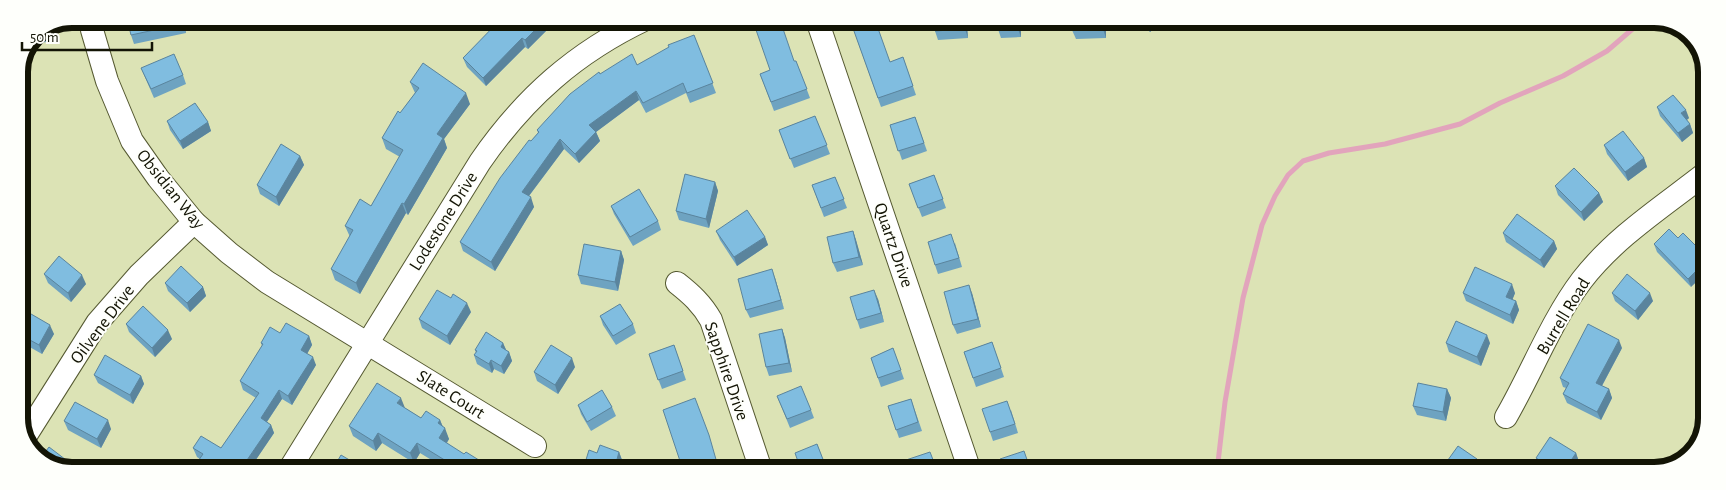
<svg xmlns="http://www.w3.org/2000/svg" width="1726" height="490" font-family="'Alegreya Sans',sans-serif">
<style>
.lines{fill:none;stroke-linecap:round;stroke-linejoin:round}
.stream{stroke:#e2a4bc;stroke-width:5}
.minor-casing{stroke:#555931;stroke-width:24}
.minor{stroke:#fff;stroke-width:22}
.wall{fill:#6ea3c1}
.shaded-wall{fill:#5a849d}
.building{fill:#80bde0;stroke:#5a849d}
.labels{text-anchor:middle;stroke-width:4;stroke-linejoin:round;paint-order:stroke}
.street-label{font-size:18px;fill:#131405;stroke:#fefffb}
.rim{fill:none;stroke:#131405;stroke-width:6}
</style>
<rect width="100%" height="100%" fill="#dce3b5"/>
<g class="lines">
<path class="stream" d="M 1217,471 L 1225,402 L 1243,298 L 1262,225 L 1275,196 L 1288,175 L 1303,161 L 1329,153 L 1385,144 L 1460,124 L 1500,103 L 1563,76 L 1607,51 L 1643,20"/>
<g class="minor-casing">
<g id="minor">
<path d="M 91,19 L 92,30 L 107,81 L 132,141 L 158,178 L 194,222 L 229,253 L 267,282 L 535,446"/>
<path d="M 817,20 L 970,471"/>
<path d="M 677,283 C 691,294 702,304 711,320 L 761,470"/>
<path d="M 1506,417 C 1532,372 1551,321 1582,280 C 1616,236 1664,206 1707,172"/>
<path d="M 25,437 L 97,323 L 139,275 L 194,222"/>
<path d="M 289,470 L 480,162 C 524,98 576,52 646,19"/>
</g>
</g>
<use href="#minor" class="minor"/>
</g>
<g class="wall">
<path d="M 183,19 L 186,33 L 134,44 L 131,35 Z"/>
<path d="M 500,19 L 552,19 L 554,23 L 528,49 L 525,47 L 486,86 L 467,67 L 463,58 L 501,20 Z"/>
<path d="M 850,20 L 890,62 L 903,57 L 916,95 L 881,107 Z"/>
<path d="M 934,20 L 1040,20 L 1040,25 L 1021,26 L 1021,37 L 1001,38 L 998,29 L 998,25 L 967,27 L 968,38 L 938,40 L 935,31 Z"/>
<path d="M 1106,20 L 1106,38 L 1076,39 L 1072,30 Z"/>
<path d="M 1138,20 L 1162,20 L 1150,32 Z"/>
<path d="M 55,25 L 57,40 L 30,45 L 34,34 Z"/>
<path d="M 694,35 L 716,93 L 690,103 L 686,93 L 646,113 L 639,100 L 596,132 L 600,141 L 579,163 L 564,149 L 529,196 L 534,207 L 495,271 L 463,251 L 460,242 L 531,141 L 538,133 L 537,130 L 600,74 L 637,65 Z"/>
<path d="M 796,61 L 810,98 L 774,111 L 760,74 Z"/>
<path d="M 141,68 L 183,75 L 186,84 L 154,98 Z"/>
<path d="M 410,82 L 470,104 L 444,139 L 447,148 L 408,215 L 406,213 L 360,294 L 335,280 L 331,269 L 350,237 L 345,226 L 371,206 L 400,157 L 386,149 L 382,138 L 415,93 Z"/>
<path d="M 1657,107 L 1689,118 L 1687,120 L 1690,124 L 1693,133 L 1682,142 L 1660,116 Z"/>
<path d="M 815,116 L 830,154 L 794,168 L 779,130 Z"/>
<path d="M 915,117 L 927,151 L 902,160 L 890,125 Z"/>
<path d="M 167,121 L 208,122 L 211,131 L 183,149 L 170,130 Z"/>
<path d="M 1604,145 L 1644,158 L 1647,167 L 1628,181 L 1607,154 Z"/>
<path d="M 300,156 L 304,165 L 279,206 L 260,194 L 257,185 Z"/>
<path d="M 934,175 L 946,208 L 922,217 L 909,184 Z"/>
<path d="M 835,177 L 847,208 L 824,217 L 812,185 Z"/>
<path d="M 715,182 L 718,191 L 709,228 L 679,220 L 676,211 Z"/>
<path d="M 1555,186 L 1599,193 L 1603,202 L 1584,221 L 1558,195 Z"/>
<path d="M 611,206 L 658,221 L 661,230 L 633,246 L 614,214 Z"/>
<path d="M 716,231 L 765,237 L 768,245 L 737,266 L 720,240 Z"/>
<path d="M 853,231 L 856,240 L 863,265 L 837,272 L 833,263 Z"/>
<path d="M 1503,233 L 1554,241 L 1557,249 L 1544,268 L 1506,242 Z"/>
<path d="M 1678,238 L 1691,287 L 1657,252 L 1654,244 Z"/>
<path d="M 955,243 L 962,267 L 938,274 L 935,265 Z"/>
<path d="M 621,251 L 624,260 L 618,291 L 581,284 L 578,275 Z"/>
<path d="M 44,274 L 86,284 L 71,302 L 48,283 Z"/>
<path d="M 775,278 L 784,309 L 750,318 L 746,310 Z"/>
<path d="M 165,283 L 203,287 L 206,296 L 190,312 L 168,291 Z"/>
<path d="M 972,293 L 981,327 L 957,334 L 953,325 Z"/>
<path d="M 1463,293 L 1515,293 L 1512,300 L 1516,301 L 1519,310 L 1513,324 L 1466,301 Z"/>
<path d="M 1612,293 L 1653,301 L 1638,320 L 1615,301 Z"/>
<path d="M 878,299 L 884,322 L 860,329 L 857,320 Z"/>
<path d="M 19,307 L 54,334 L 42,354 L 19,341 Z"/>
<path d="M 471,312 L 450,345 L 422,328 L 419,319 Z"/>
<path d="M 600,316 L 633,324 L 636,333 L 616,345 L 603,325 Z"/>
<path d="M 126,324 L 172,339 L 155,357 L 129,332 Z"/>
<path d="M 782,329 L 785,338 L 792,372 L 769,376 L 766,367 Z"/>
<path d="M 280,333 L 309,336 L 312,345 L 307,354 L 316,365 L 292,405 L 282,399 L 267,422 L 271,425 L 274,433 L 249,470 L 196,470 L 194,467 L 200,459 L 197,457 L 193,448 L 221,448 L 256,398 L 243,390 L 240,381 L 262,346 L 261,343 Z"/>
<path d="M 992,342 L 1004,377 L 976,387 L 964,352 Z"/>
<path d="M 503,343 L 506,350 L 509,352 L 512,361 L 504,374 L 494,369 L 492,373 L 477,364 L 474,355 L 476,353 L 475,350 Z"/>
<path d="M 1446,343 L 1490,343 L 1481,366 L 1449,352 Z"/>
<path d="M 674,345 L 686,380 L 662,389 L 649,354 Z"/>
<path d="M 893,348 L 904,379 L 881,387 L 871,358 Z"/>
<path d="M 1622,348 L 1602,386 L 1609,389 L 1612,398 L 1601,420 L 1567,403 L 1563,394 L 1566,388 L 1563,387 L 1560,378 Z"/>
<path d="M 575,367 L 558,394 L 537,381 L 534,372 Z"/>
<path d="M 94,375 L 141,376 L 144,384 L 133,404 L 98,383 Z"/>
<path d="M 1447,389 L 1451,398 L 1446,421 L 1417,415 L 1413,406 Z"/>
<path d="M 777,396 L 811,410 L 814,418 L 790,428 Z"/>
<path d="M 911,399 L 922,431 L 899,438 L 888,406 Z"/>
<path d="M 578,405 L 612,407 L 616,416 L 591,431 L 581,414 Z"/>
<path d="M 405,408 L 421,418 L 440,420 L 443,427 L 449,439 L 447,443 L 485,470 L 448,470 L 420,453 L 414,463 L 382,443 L 376,451 L 353,436 L 349,426 Z"/>
<path d="M 1011,410 L 1018,433 L 993,441 L 990,432 Z"/>
<path d="M 64,421 L 111,429 L 101,448 L 68,430 Z"/>
<path d="M 817,444 L 827,470 L 801,470 Z"/>
<path d="M 619,452 L 622,460 L 621,464 L 588,469 L 585,463 L 597,453 Z"/>
<path d="M 1576,453 L 1579,462 L 1573,471 L 1547,471 L 1539,466 L 1536,458 Z"/>
</g>
<g class="shaded-wall">
<path d="M 181,19 L 183,19 L 186,33 L 182,24 Z"/>
<path d="M 546,19 L 552,19 L 554,23 L 528,49 L 525,40 Z"/>
<path d="M 964,20 L 967,27 L 968,38 L 965,29 Z"/>
<path d="M 1018,20 L 1019,20 L 1021,26 L 1021,37 L 1018,29 Z"/>
<path d="M 1103,20 L 1106,20 L 1106,38 L 1103,29 Z"/>
<path d="M 1150,20 L 1162,20 L 1150,32 L 1147,23 Z"/>
<path d="M 55,25 L 57,40 L 53,26 Z"/>
<path d="M 522,38 L 525,47 L 486,86 L 483,78 Z"/>
<path d="M 636,91 L 639,100 L 596,132 L 600,141 L 579,163 L 575,154 L 589,125 Z"/>
<path d="M 466,93 L 470,104 L 444,139 L 447,148 L 408,215 L 404,204 L 437,134 Z"/>
<path d="M 1686,110 L 1689,118 L 1684,122 L 1681,113 Z"/>
<path d="M 208,122 L 211,131 L 183,149 L 180,141 Z"/>
<path d="M 1690,124 L 1693,133 L 1682,142 L 1678,133 Z"/>
<path d="M 560,139 L 564,149 L 525,201 L 522,192 Z"/>
<path d="M 300,156 L 304,165 L 279,206 L 276,197 Z"/>
<path d="M 1644,158 L 1647,167 L 1628,181 L 1625,172 Z"/>
<path d="M 715,182 L 718,191 L 709,228 L 706,219 Z"/>
<path d="M 1599,193 L 1603,202 L 1584,221 L 1581,212 Z"/>
<path d="M 531,197 L 534,207 L 495,271 L 491,262 Z"/>
<path d="M 402,203 L 406,213 L 360,294 L 356,283 Z"/>
<path d="M 853,231 L 856,240 L 863,265 L 859,257 Z"/>
<path d="M 765,237 L 768,245 L 737,266 L 734,257 Z"/>
<path d="M 1554,241 L 1557,249 L 1544,268 L 1540,260 Z"/>
<path d="M 621,251 L 624,260 L 618,291 L 615,282 Z"/>
<path d="M 1706,261 L 1706,273 L 1691,287 L 1688,279 Z"/>
<path d="M 772,269 L 775,278 L 784,309 L 781,300 Z"/>
<path d="M 82,275 L 86,284 L 71,302 L 68,293 Z"/>
<path d="M 1512,284 L 1515,293 L 1510,306 L 1506,297 Z"/>
<path d="M 969,285 L 972,293 L 981,327 L 978,319 Z"/>
<path d="M 203,287 L 206,296 L 190,312 L 187,303 Z"/>
<path d="M 874,290 L 878,299 L 884,322 L 881,313 Z"/>
<path d="M 1650,293 L 1653,301 L 1638,320 L 1635,311 Z"/>
<path d="M 1516,301 L 1519,310 L 1513,324 L 1510,315 Z"/>
<path d="M 467,303 L 471,312 L 450,345 L 447,336 Z"/>
<path d="M 50,325 L 54,334 L 42,354 L 39,345 Z"/>
<path d="M 782,329 L 785,338 L 792,372 L 789,363 Z"/>
<path d="M 168,330 L 172,339 L 155,357 L 152,348 Z"/>
<path d="M 1487,335 L 1490,343 L 1481,366 L 1477,357 Z"/>
<path d="M 309,336 L 312,345 L 304,359 L 301,350 Z"/>
<path d="M 1619,340 L 1622,348 L 1599,391 L 1596,383 Z"/>
<path d="M 503,343 L 507,352 L 501,347 Z"/>
<path d="M 509,352 L 512,361 L 504,374 L 501,366 Z"/>
<path d="M 313,357 L 316,365 L 292,405 L 288,396 Z"/>
<path d="M 572,358 L 575,367 L 558,394 L 555,385 Z"/>
<path d="M 491,360 L 494,369 L 492,373 L 489,364 Z"/>
<path d="M 23,368 L 26,377 L 19,386 L 19,374 Z"/>
<path d="M 141,376 L 144,384 L 133,404 L 130,395 Z"/>
<path d="M 1447,389 L 1451,398 L 1446,421 L 1443,412 Z"/>
<path d="M 1609,389 L 1612,398 L 1601,420 L 1597,412 Z"/>
<path d="M 279,390 L 282,399 L 264,426 L 261,418 Z"/>
<path d="M 401,398 L 405,408 L 397,403 Z"/>
<path d="M 108,420 L 111,429 L 101,448 L 97,439 Z"/>
<path d="M 440,420 L 444,430 L 438,423 Z"/>
<path d="M 271,425 L 274,433 L 249,470 L 242,470 L 245,463 Z"/>
<path d="M 445,428 L 449,439 L 443,448 L 439,438 Z"/>
<path d="M 378,433 L 382,443 L 376,451 L 373,441 Z"/>
<path d="M 417,443 L 420,453 L 414,463 L 410,453 Z"/>
<path d="M 619,452 L 622,460 L 619,470 L 616,463 Z"/>
<path d="M 1576,453 L 1579,462 L 1573,471 L 1564,471 Z"/>
<path d="M 1477,459 L 1481,468 L 1478,471 L 1469,471 Z"/>
<path d="M 482,462 L 485,470 L 477,470 Z"/>
<path d="M 358,465 L 360,470 L 355,470 Z"/>
</g>
<g class="building">
<path d="M 127,19 L 181,19 L 182,24 L 131,35 Z"/>
<path d="M 501,19 L 546,19 L 525,40 L 522,38 L 483,78 L 463,58 Z"/>
<path d="M 776,20 L 780,20 L 794,61 L 796,61 L 807,89 L 771,102 L 760,74 L 770,70 L 755,27 Z"/>
<path d="M 850,20 L 875,20 L 890,62 L 903,57 L 913,86 L 878,98 Z"/>
<path d="M 934,20 L 964,20 L 965,29 L 935,31 Z"/>
<rect x="998" y="20" width="20" height="9"/>
<path d="M 1072,20 L 1103,20 L 1103,29 L 1072,30 Z"/>
<path d="M 1144,20 L 1150,20 L 1147,23 Z"/>
<path d="M 53,26 L 54,31 L 34,35 L 34,34 Z"/>
<path d="M 694,35 L 713,83 L 687,93 L 683,83 L 643,103 L 636,91 L 589,125 L 596,132 L 575,154 L 560,139 L 522,192 L 531,197 L 491,262 L 460,242 L 500,178 L 529,140 L 531,141 L 539,132 L 537,130 L 570,94 L 599,72 L 600,74 L 632,54 L 637,65 L 669,47 L 668,45 Z"/>
<path d="M 174,54 L 183,75 L 151,89 L 141,68 Z"/>
<path d="M 423,63 L 466,93 L 437,134 L 443,138 L 404,204 L 402,203 L 356,283 L 331,269 L 353,230 L 345,226 L 360,199 L 371,206 L 403,150 L 382,138 L 398,111 L 400,113 L 419,88 L 410,82 Z"/>
<path d="M 1673,95 L 1686,110 L 1681,113 L 1690,124 L 1678,133 L 1657,107 Z"/>
<path d="M 195,103 L 208,122 L 180,141 L 167,121 Z"/>
<path d="M 815,116 L 827,145 L 790,159 L 779,130 Z"/>
<path d="M 915,117 L 924,143 L 898,151 L 890,125 Z"/>
<path d="M 1623,131 L 1644,158 L 1625,172 L 1604,145 Z"/>
<path d="M 281,144 L 300,156 L 276,197 L 257,185 Z"/>
<path d="M 1574,168 L 1599,193 L 1581,212 L 1555,186 Z"/>
<path d="M 685,174 L 715,182 L 706,219 L 676,211 Z"/>
<path d="M 934,175 L 943,199 L 918,208 L 909,184 Z"/>
<path d="M 835,177 L 844,199 L 821,208 L 812,185 Z"/>
<path d="M 639,189 L 658,221 L 630,237 L 611,206 Z"/>
<path d="M 747,210 L 765,237 L 734,257 L 716,231 Z"/>
<path d="M 1517,214 L 1554,241 L 1540,260 L 1503,233 Z"/>
<path d="M 1669,229 L 1678,238 L 1683,233 L 1706,256 L 1706,261 L 1688,279 L 1654,244 Z"/>
<path d="M 853,231 L 859,257 L 833,263 L 827,237 Z"/>
<path d="M 951,234 L 959,258 L 935,265 L 928,242 Z"/>
<path d="M 584,244 L 621,251 L 615,282 L 578,275 Z"/>
<path d="M 59,256 L 82,275 L 68,293 L 44,274 Z"/>
<path d="M 181,266 L 203,287 L 187,303 L 165,283 Z"/>
<path d="M 1475,267 L 1512,284 L 1506,297 L 1516,301 L 1510,315 L 1463,293 Z"/>
<path d="M 772,269 L 781,300 L 746,310 L 738,279 Z"/>
<path d="M 1627,274 L 1650,293 L 1635,311 L 1612,293 Z"/>
<path d="M 969,285 L 978,319 L 953,325 L 944,292 Z"/>
<path d="M 437,290 L 451,298 L 453,294 L 467,303 L 447,336 L 419,319 Z"/>
<path d="M 874,290 L 881,313 L 857,320 L 850,297 Z"/>
<path d="M 620,304 L 633,324 L 613,336 L 600,316 Z"/>
<path d="M 143,306 L 168,330 L 152,348 L 126,324 Z"/>
<path d="M 19,307 L 50,325 L 39,345 L 19,334 Z"/>
<path d="M 1456,321 L 1487,335 L 1477,357 L 1446,343 Z"/>
<path d="M 286,323 L 309,336 L 301,350 L 313,357 L 288,396 L 279,390 L 261,418 L 271,425 L 245,463 L 246,464 L 242,470 L 199,470 L 194,467 L 203,454 L 193,448 L 201,436 L 221,448 L 259,393 L 240,381 L 263,344 L 261,343 L 270,327 L 280,333 Z"/>
<path d="M 1588,324 L 1619,340 L 1596,383 L 1609,389 L 1597,412 L 1563,394 L 1569,383 L 1560,378 Z"/>
<path d="M 782,329 L 789,363 L 766,367 L 759,334 Z"/>
<path d="M 486,332 L 503,343 L 501,347 L 509,352 L 501,366 L 491,360 L 489,364 L 474,355 L 477,351 L 475,350 Z"/>
<path d="M 992,342 L 1001,368 L 973,378 L 964,352 Z"/>
<path d="M 551,345 L 572,358 L 555,385 L 534,372 Z"/>
<path d="M 674,345 L 683,371 L 658,380 L 649,354 Z"/>
<path d="M 893,348 L 901,370 L 878,378 L 871,358 Z"/>
<path d="M 105,355 L 141,376 L 130,395 L 94,375 Z"/>
<path d="M 19,365 L 23,368 L 19,374 Z"/>
<path d="M 377,383 L 401,398 L 397,403 L 421,418 L 426,411 L 440,420 L 438,423 L 445,428 L 439,438 L 464,454 L 466,452 L 482,462 L 477,470 L 454,470 L 456,467 L 417,443 L 410,453 L 378,433 L 373,441 L 349,426 Z"/>
<path d="M 1418,383 L 1447,389 L 1443,412 L 1413,406 Z"/>
<path d="M 801,386 L 811,410 L 787,419 L 777,396 Z"/>
<path d="M 602,390 L 612,407 L 587,422 L 578,405 Z"/>
<path d="M 695,398 L 709,435 L 719,470 L 683,470 L 663,410 Z"/>
<path d="M 911,399 L 918,422 L 896,430 L 888,406 Z"/>
<path d="M 1007,401 L 1015,424 L 990,432 L 982,409 Z"/>
<path d="M 75,402 L 108,420 L 97,439 L 64,421 Z"/>
<path d="M 1550,437 L 1576,453 L 1564,471 L 1557,471 L 1536,458 Z"/>
<path d="M 817,444 L 826,467 L 816,470 L 801,470 L 795,453 Z"/>
<path d="M 600,445 L 619,452 L 616,463 L 626,466 L 625,470 L 587,470 L 589,464 L 585,463 L 589,450 L 597,453 Z"/>
<path d="M 1458,446 L 1477,459 L 1469,471 L 1440,471 Z"/>
<path d="M 49,447 L 78,469 L 58,470 L 40,459 Z"/>
<path d="M 1024,451 L 1031,471 L 1005,471 L 1000,459 Z"/>
<path d="M 930,452 L 937,470 L 910,470 L 906,460 Z"/>
<path d="M 341,455 L 358,465 L 355,470 L 320,470 L 325,462 L 334,467 Z"/>
</g>
<g class="labels">
<g class="street-label">
<text transform="translate(171 189) rotate(51)" y="6">Obsidian Way</text>
<text transform="translate(443 221) rotate(-58)" y="6">Lodestone Drive</text>
<text transform="translate(894 245) rotate(71)" y="6">Quartz Drive</text>
<text transform="translate(1563 316) rotate(-59)" y="6">Burrell Road</text>
<text transform="translate(102 324) rotate(-53)" y="6">Oilvene Drive</text>
<text transform="translate(727 371) rotate(71)" y="6">Sapphire Drive</text>
<text transform="translate(451 394) rotate(32)" y="6">Slate Court</text>
</g>
</g>
<path d="M0 0H1726V490H0ZM72 28H1654A44 44 0 0 1 1698 72V418A44 44 0 0 1 1654 462H72A44 44 0 0 1 28 418V72A44 44 0 0 1 72 28Z" fill="#fefffb" fill-rule="evenodd"/>
<path class="rim" d="M72 28H1654A44 44 0 0 1 1698 72V418A44 44 0 0 1 1654 462H72A44 44 0 0 1 28 418V72A44 44 0 0 1 72 28Z"/>
<path d="M22 42v8h130v-8" fill="none" stroke="#131405" stroke-width="2.5"/>
<text x="30" y="42" font-size="15" fill="#131405" stroke="#fefffb" stroke-width="4" paint-order="stroke">50 m</text>
</svg>
